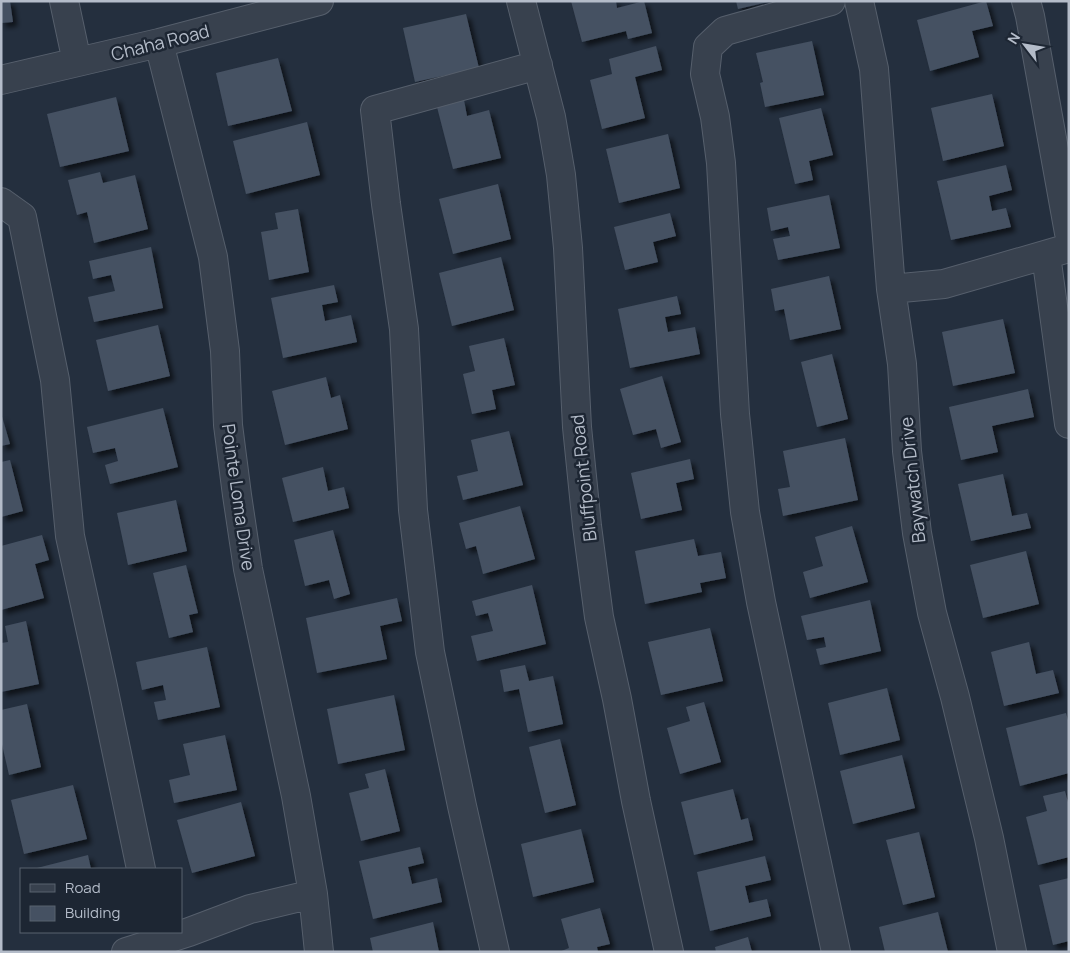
<svg xmlns="http://www.w3.org/2000/svg" width="1070" height="953" viewBox="0 0 1070 953" font-family="Manrope,sans-serif">
  <style>
    .building { fill: #455162; filter: url(#shadow) }
    .lines { fill: none; stroke-linecap: round; stroke-linejoin: round }
    .minor-casing { stroke: #565f6c; stroke-width: 30 }
    .minor { stroke: #38414e; stroke-width: 28 }
    .labels { text-anchor: middle; dominant-baseline: central; stroke-width: 5; stroke-linejoin: round; paint-order: stroke }
    .street-label { font-size: 18px; fill: #b4bcc9; stroke: #1d2633 }
  </style>
  <defs>
    <filter id="shadow"><feDropShadow dx="4.5" dy="4.5" stdDeviation="2.5" flood-color="#0009"/></filter>
  </defs>
  <rect width="100%" height="100%" fill="#242f3e"/>
  <path class="building" d="M1,1H10L13,22L1,23Z
    M571,1H616L617,8L644,1L652,33L628,39L626,31L582,42Z
    M736,1H767L768,2L738,9Z
    M986,1L993,26L972,31L979,57L930,71L917,20Z
    M466,14L479,68L415,82L403,28Z
    M812,41L824,95L765,107L760,83L763,82L756,53Z
    M656,46L662,70L635,77L645,118L602,129L590,80L612,74L609,59Z
    M278,58L292,111L228,126L216,73Z
    M992,94L1004,146L943,161L931,108Z
    M116,97L129,151L60,167L47,114Z
    M464,100L467,116L489,110L501,158L453,169L437,107Z
    M821,108L833,155L809,161L813,180L795,184L779,118Z
    M307,122L320,175L246,194L233,141Z
    M668,134L680,188L619,203L606,149Z
    M1006,165L1012,190L989,196L992,211L1006,208L1011,227L951,240L937,181Z
    M100,172L103,183L135,175L148,229L94,243L87,212L77,215L68,180Z
    M498,184L511,239L453,254L439,199Z
    M829,195L840,248L778,260L773,239L790,236L788,227L771,231L767,208Z
    M298,209L309,272L269,280L261,232L278,229L275,213Z
    M670,213L676,236L653,242L658,262L625,270L614,227Z
    M151,247L163,308L94,322L88,297L115,291L111,275L93,279L89,261Z
    M501,257L514,310L452,326L439,273Z
    M829,276L841,329L790,340L784,309L775,311L771,289Z
    M334,285L338,302L322,305L325,321L351,315L357,342L283,358L271,298Z
    M677,296L681,314L665,317L668,332L695,327L700,354L630,368L618,309Z
    M1003,319L1015,373L953,386L942,332Z
    M158,325L170,376L108,391L96,340Z
    M504,338L515,385L492,390L496,409L472,414L463,374L475,371L469,346Z
    M832,354L848,419L817,427L801,362Z
    M662,376L681,442L661,448L656,429L633,435L620,389Z
    M326,377L331,398L340,395L348,429L285,445L272,391Z
    M1028,389L1034,417L992,426L998,452L961,460L949,407Z
    M163,408L178,467L110,484L105,465L118,461L115,448L93,453L87,427Z
    M1,413L10,444L1,446Z
    M509,431L523,485L463,500L457,476L478,471L471,440Z
    M845,438L858,500L783,516L778,489L790,487L783,451Z
    M690,459L694,479L676,483L682,510L641,519L631,473Z
    M10,460L23,511L1,517V462Z
    M323,467L328,491L344,487L349,508L293,522L282,478Z
    M1003,474L1012,516L1027,513L1031,528L971,541L958,484Z
    M176,500L187,551L128,565L117,513Z
    M520,506L535,559L483,574L476,546L466,549L459,523Z
    M852,526L868,582L810,598L803,572L823,566L815,537Z
    M333,530L350,594L334,599L329,580L305,586L294,540Z
    M42,535L49,560L35,564L44,598L1,610V546Z
    M694,539L698,556L721,552L726,578L700,583L702,592L645,604L635,551Z
    M1026,551L1039,604L983,618L970,565Z
    M186,565L198,613L189,615L193,632L169,638L153,573Z
    M532,585L546,644L477,661L471,636L493,631L488,613L476,616L472,601Z
    M397,598L402,621L380,626L387,659L317,673L306,618Z
    M870,600L881,651L820,665L816,649L826,647L824,637L807,640L801,616Z
    M26,621L39,684L1,692V643L8,642L5,626Z
    M710,628L723,681L661,695L648,642Z
    M1029,642L1036,674L1053,670L1059,693L1004,706L991,652Z
    M207,647L220,707L158,720L154,702L166,700L163,685L142,690L136,662Z
    M525,665L529,681L553,676L563,724L528,732L519,689L504,692L500,670Z
    M887,688L900,740L840,755L828,703Z
    M394,695L405,750L338,764L327,709Z
    M704,702L721,762L680,774L667,728L690,721L686,707Z
    M27,704L41,767L9,775L1,740V710Z
    M1066,713L1069,724V773L1020,786L1006,728Z
    M225,735L237,790L174,803L169,780L190,775L183,744Z
    M560,739L576,805L545,813L529,747Z
    M902,755L915,808L853,824L840,771Z
    M385,769L400,831L361,841L349,793L369,788L365,774Z
    M73,785L87,839L24,854L11,800Z
    M733,789L741,820L748,818L753,840L694,855L681,802Z
    M1065,791L1069,806V857L1038,865L1026,817L1047,811L1043,796Z
    M241,802L255,856L192,873L177,820Z
    M581,829L594,882L533,897L521,844Z
    M919,832L935,897L903,905L886,840Z
    M420,847L424,863L408,867L412,884L437,878L442,902L373,919L359,861Z
    M88,855L91,869H33Z
    M765,856L771,880L745,886L749,903L767,899L771,916L710,931L697,872Z
    M1069,878V941L1053,945L1039,885Z
    M600,908L610,944L597,947L598,952H559L569,948L561,919Z
    M938,912L948,952H885L879,927Z
    M433,922L439,952H373L370,938Z
    M748,937L752,952H716L715,947Z"/>
  <g class="lines">
    <defs>
      <path id="minor" d="M64,1L77,62
        M521,1L551,117L561,175L568,248L577,427L587,526L599,617L617,699L636,801L669,952
        M831,1L725,31L708,47L705,74L715,117L721,163L735,414L745,512L761,602L836,952
        M859,1L874,69L891,289L902,364L907,451L917,533L932,613L955,697L989,838L1012,952
        M1026,1L1030,16L1069,233
        M159,43L213,257L225,351L228,425L237,495L248,569L296,796L313,894L319,952
        M1,80L159,43L319,1
        M1,202L22,217L55,380L70,536L102,682L141,869
        M1046,255L1069,424
        M891,289L944,284L1069,248
        M126,952L189,932L250,909L313,894
        M495,952L462,806L430,652L413,510L404,329L386,204L375,110L538,65"/>
    </defs>
    <use href="#minor" class="minor-casing"/>
    <use href="#minor" class="minor"/>
  </g>
  <g class="labels">
    <g class="street-label">
      <text transform="translate(160 42) rotate(-14)">Chaha Road</text>
      <text transform="translate(583 478) rotate(-96)">Bluffpoint Road</text>
      <text transform="translate(912 480) rotate(-96)">Baywatch Drive</text>
      <text transform="translate(239 497) rotate(82)">Pointe Loma Drive</text>
    </g>
  </g>
  <rect width="1070" height="953" fill="none" stroke="#b4bcc9" stroke-width="5"/>
  <rect x="20" y="868" width="162" height="65" fill="#1d2633" stroke="#59626f"/>
  <rect x="30" y="884" width="25" height="8" fill="#38414e" stroke="#59626f"/>
  <text x="65" y="893" font-size="15" fill="#b4bcc9">Road</text>
  <rect x="30" y="906" width="25" height="15" fill="#455162" stroke="#59626f"/>
  <text x="65" y="918" font-size="15" fill="#b4bcc9">Building</text>
  <g transform="translate(1025 45) rotate(301)" stroke="#1d2633" stroke-width="4" paint-order="stroke">
  <path d="M0-4L9 19L0 12L-9 19Z" fill="#b4bcc9"/>
  <text y="-8" font-size="14" font-weight="bold" text-anchor="middle" fill="#b4bcc9">N</text>
  </g>
</svg>
